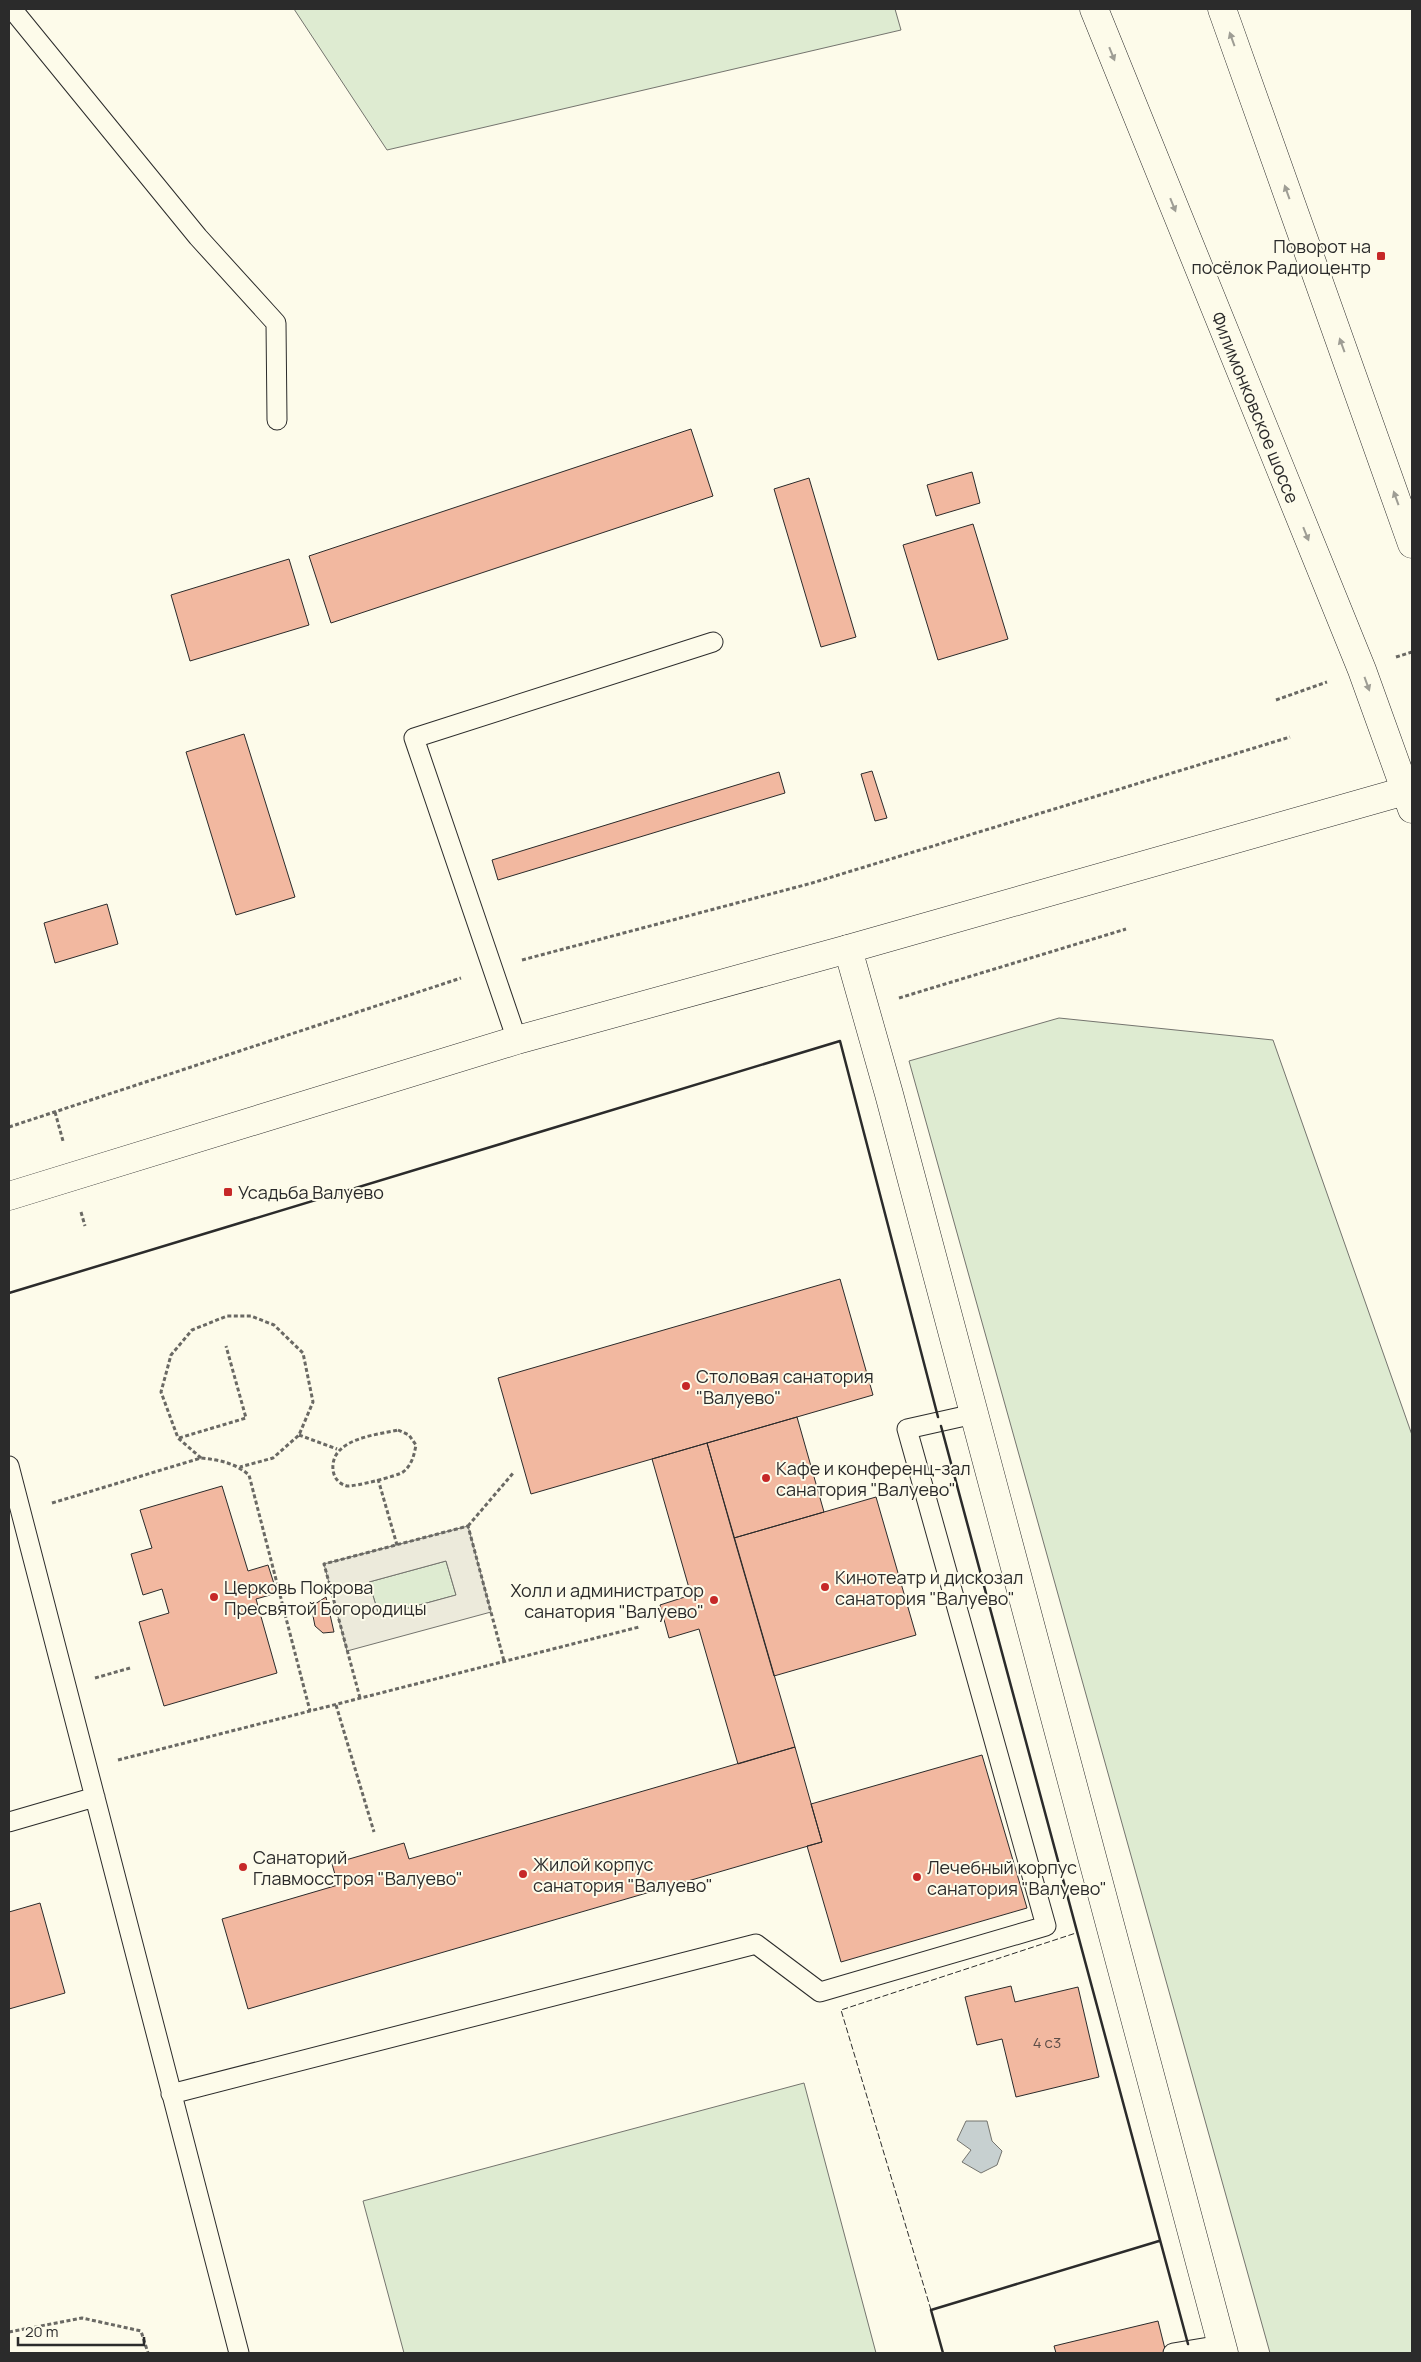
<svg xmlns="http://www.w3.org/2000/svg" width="1421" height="2362" viewBox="0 0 1421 2362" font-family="Manrope,sans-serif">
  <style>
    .green { fill: #deebd1; stroke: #74746e }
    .parking { fill: #eceadb; stroke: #74746e; fill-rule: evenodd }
    .water { fill: #c7d0d0; stroke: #74746e }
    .building { fill: #f2b8a0; stroke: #2b2b2b }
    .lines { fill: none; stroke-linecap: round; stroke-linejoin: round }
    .lane-casing { stroke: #2b2b2b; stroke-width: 21 }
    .street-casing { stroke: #2b2b2b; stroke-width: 29 }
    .secondary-casing { stroke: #2b2b2b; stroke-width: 29 }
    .path { stroke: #6a6964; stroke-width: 3; stroke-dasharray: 4 2.5; stroke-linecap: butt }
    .lane { stroke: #fdfbea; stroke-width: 19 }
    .street { stroke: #fdfbea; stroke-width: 28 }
    .secondary { stroke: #fdfbea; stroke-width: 28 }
    .fence { stroke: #2b2b2b; stroke-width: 1; stroke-dasharray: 6 2.5; stroke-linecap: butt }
    .wall { stroke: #2b2b2b; stroke-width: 2.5 }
    .oneway { fill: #9e9d94 }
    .poi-dot { fill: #c62828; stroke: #fdfbea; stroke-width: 2 }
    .labels { text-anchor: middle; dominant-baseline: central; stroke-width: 4; stroke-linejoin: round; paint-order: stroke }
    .number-label { font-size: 15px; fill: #5d4e48 }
    .poi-label { font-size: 18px; fill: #2b2b2b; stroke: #fdfbea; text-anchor: start }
    .street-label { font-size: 18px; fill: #2b2b2b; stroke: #fdfbea }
  </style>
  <rect width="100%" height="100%" fill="#fdfbea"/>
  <path class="green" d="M294,9H895L901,30L387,150Z
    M1059,1018L1273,1040L1412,1435V2353H1270L909,1061Z
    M446,1561L456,1595L379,1616L369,1582Z
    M804,2083L876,2353H404L363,2201Z"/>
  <path class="parking" d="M468,1526L491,1612L347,1651L324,1564ZM446,1561L456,1595L379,1616L369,1582Z"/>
  <path class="water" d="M966,2121H987L992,2141L1002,2151L997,2165L981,2173L962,2162L971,2150L957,2140Z"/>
  <path class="building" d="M691,429L713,496L331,623L309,556Z
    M972,472L980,503L936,516L927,485Z
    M809,478L856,637L821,647L774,489Z
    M973,524L1008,639L938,660L903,545Z
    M289,559L309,625L190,661L171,595Z
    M244,734L295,897L236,915L186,752Z
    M872,771L887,818L875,821L861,774Z
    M779,772L785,793L498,880L492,860Z
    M107,904L118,944L55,963L44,923Z
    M840,1279L873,1395L531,1494L498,1378Z
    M797,1417L824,1512L734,1538L707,1443Z
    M707,1443L795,1747L738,1764L699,1629L669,1638L660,1605L691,1595L652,1459Z
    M222,1486L248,1571L268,1565L277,1593L256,1599L277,1673L164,1706L139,1622L169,1613L162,1589L143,1595L131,1554L152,1548L140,1510Z
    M876,1497L916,1635L774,1676L734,1538Z
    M326,1597L334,1632L323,1633L315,1626L313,1616L315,1604Z
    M795,1747L822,1842L248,2009L222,1919L338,1885L332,1864L404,1843L409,1859Z
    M982,1755L1027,1908L841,1962L807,1846L822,1842L811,1804Z
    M40,1903L65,1993L9,2009V1912Z
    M1011,1986L1015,2002L1078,1987L1099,2077L1016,2097L1002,2039L977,2045L965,1997Z
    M1158,2321L1166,2353H1056L1054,2346Z"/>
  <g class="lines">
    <defs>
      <path id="lane" d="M12,9L198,237L276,323L277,420
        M517,1040L414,738L713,642
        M9,1466L239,2353
        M9,1822L95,1797
        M171,2094L756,1944L820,1992L1046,1926L907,1429L974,1414
        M1173,2353L1221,2345"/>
      <path id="street" d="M848,949L1412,789"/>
      <g id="secondary">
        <path id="s1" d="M1094,9L1362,670L1412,809"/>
        <path d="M1222,9L1412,544"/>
        <path d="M9,1196L517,1040L848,949L889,1094L1224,2353"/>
      </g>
    </defs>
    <use href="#lane" class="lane-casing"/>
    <use href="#street" class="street-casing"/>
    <use href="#secondary" class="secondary-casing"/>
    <path class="path" d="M1396,657L1412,652
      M1276,700L1327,682
      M522,960L812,883L1290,737
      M899,998L1126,929
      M55,1112L63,1141
      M9,1127L461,978
      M81,1212L85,1226
      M398,1430L409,1435L416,1445C414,1455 412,1465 403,1472C398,1476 353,1487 347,1486C339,1484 334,1478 333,1470C330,1439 375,1435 398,1430Z
      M299,1435L337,1449
      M179,1438L246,1418L226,1346
      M201,1458L178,1438L161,1392L171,1355L192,1330L227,1316H251L274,1325L303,1353L313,1402L299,1435L273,1458L240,1467
      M378,1479L397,1545
      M52,1503L201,1458C220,1460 235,1463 249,1475L310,1711
      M468,1526L514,1472
      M95,1678L130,1668
      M360,1698L324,1564L468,1526L504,1661
      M336,1705L374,1832
      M118,1760L639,1627
      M9,2332L82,2318L141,2331L148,2353"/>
    <use href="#lane" class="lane"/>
    <use href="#street" class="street"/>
    <use href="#secondary" class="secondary"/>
    <path class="fence" d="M931,2310L841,2010L1076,1933"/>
    <path class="wall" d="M9,1293L840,1041L938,1417
      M941,1426L1188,2344
      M943,2353L931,2310L1159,2241"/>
  </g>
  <defs><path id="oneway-solid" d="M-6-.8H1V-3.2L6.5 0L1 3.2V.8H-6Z" transform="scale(1.25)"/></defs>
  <g class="oneway">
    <use href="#oneway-solid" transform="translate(1232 39) rotate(-110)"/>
    <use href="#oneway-solid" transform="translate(1112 54) rotate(68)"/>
    <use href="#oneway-solid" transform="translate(1287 192) rotate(-110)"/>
    <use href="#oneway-solid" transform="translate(1173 205) rotate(68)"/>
    <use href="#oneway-solid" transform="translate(1342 345) rotate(-110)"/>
    <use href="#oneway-solid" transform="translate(1396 498) rotate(-110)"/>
    <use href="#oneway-solid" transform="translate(1306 534) rotate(68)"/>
    <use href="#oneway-solid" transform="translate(1367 684) rotate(70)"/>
  </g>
  <g class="poi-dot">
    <rect x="1376" y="251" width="10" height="10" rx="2.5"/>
    <rect x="223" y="1187" width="10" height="10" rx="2.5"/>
    <circle cx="686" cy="1386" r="5"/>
    <circle cx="766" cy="1478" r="5"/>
    <circle cx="825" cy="1587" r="5"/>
    <circle cx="214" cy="1597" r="5"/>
    <circle cx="714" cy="1600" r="5"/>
    <circle cx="243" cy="1867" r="5"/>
    <circle cx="523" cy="1874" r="5"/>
    <circle cx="917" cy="1877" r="5"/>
  </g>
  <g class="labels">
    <g class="number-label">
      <text x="1047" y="2042">4 с3</text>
    </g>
    <g class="poi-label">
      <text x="1371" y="246" text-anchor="end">Поворот на<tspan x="1371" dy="21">посёлок Радиоцентр</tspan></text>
      <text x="238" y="1192">Усадьба Валуево</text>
      <text x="696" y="1376">Столовая санатория<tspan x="696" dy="21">"Валуево"</tspan></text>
      <text x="776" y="1468">Кафе и конференц-зал<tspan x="776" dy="21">санатория "Валуево"</tspan></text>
      <text x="835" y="1577">Кинотеатр и дискозал<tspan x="835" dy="21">санатория "Валуево"</tspan></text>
      <text x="224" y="1587">Церковь Покрова<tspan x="224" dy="21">Пресвятой Богородицы</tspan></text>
      <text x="704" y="1590" text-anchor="end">Холл и администратор<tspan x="704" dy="21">санатория "Валуево"</tspan></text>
      <text x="253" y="1857">Санаторий<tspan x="253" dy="21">Главмосстроя "Валуево"</tspan></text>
      <text x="533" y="1864">Жилой корпус<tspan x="533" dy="21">санатория "Валуево"</tspan></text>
      <text x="927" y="1867">Лечебный корпус<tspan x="927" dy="21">санатория "Валуево"</tspan></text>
    </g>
    <g class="street-label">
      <text stroke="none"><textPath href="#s1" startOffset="430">Филимонковское шоссе</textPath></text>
    </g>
  </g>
  <rect width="1421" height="2362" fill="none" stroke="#2b2b2b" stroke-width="20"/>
  <path d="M18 2337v8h126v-8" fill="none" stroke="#2b2b2b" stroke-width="2.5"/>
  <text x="25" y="2337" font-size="15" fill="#2b2b2b" stroke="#fdfbea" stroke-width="4" paint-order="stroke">20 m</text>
</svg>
